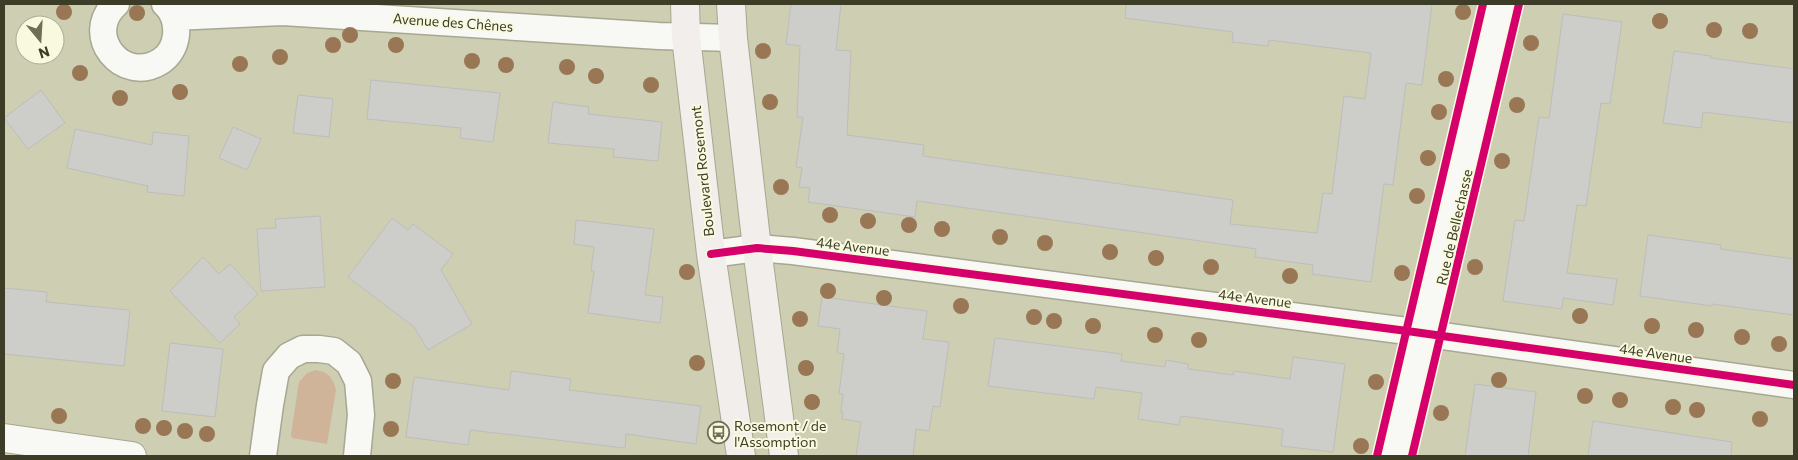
<svg xmlns="http://www.w3.org/2000/svg" width="1798" height="460" viewBox="0 0 1798 460" font-family="Commissioner,sans-serif">
  <style>
    .green { fill: #cfb49a }
    .building { fill: #cdcdca; stroke: #bebdba }
    .lines { fill: none; stroke-linecap: round; stroke-linejoin: round }
    .minor-casing { stroke: #a7a792; stroke-width: 29 }
    .tertiary-casing { stroke: #a7a792; stroke-width: 30 }
    .secondary-casing { stroke: #a7a792; stroke-width: 30 }
    .path { stroke: #cbcbc4; stroke-width: 3; stroke-dasharray: 1 4; stroke-linecap: butt }
    .minor { stroke: #f8f8f4; stroke-width: 26 }
    .tertiary { stroke: #f8f8f4; stroke-width: 28 }
    .secondary { stroke: #f2eeec; stroke-width: 28 }
    .cycleway-casing { stroke: #f8f9df; stroke-width: 11 }
    .cycleway { stroke: #d6006c; stroke-width: 8 }
    .tree { fill: #997754 }
    .labels { text-anchor: middle; dominant-baseline: central; stroke-width: 4; stroke-linejoin: round; paint-order: stroke }
    .street-label { font-size: 14px; fill: #3c3c27; stroke: #f8f9df }
    .poi-label { font-size: 14px; fill: #3c3c27; stroke: #f8f9df; text-anchor: start }
  </style>
  <rect width="100%" height="100%" fill="#ceceb3"/>
  <path class="green" d="M316,370C328,372 333,378 336,390L327,444L292,438L291,434L299,382L307,373Z"/>
  <path class="building" d="M791,4H841L836,50L851,51L847,135L924,145L923,156L1233,200L1230,224L1317,233L1323,193L1332,194L1344,96L1365,99L1371,53L1269,40L1268,46L1232,42L1233,32L1125,18L1126,4H1432L1422,85L1406,83L1393,185L1384,184L1371,282L1312,274L1313,265L1255,257L1256,249L1046,219L917,201L915,217L808,202L810,188L799,187L802,168L796,167L803,117H797L800,46L786,44Z
    M1563,14L1622,22L1610,104L1601,103L1586,206L1577,205L1567,273L1617,279L1613,305L1563,298L1562,309L1503,301L1515,220L1524,221L1539,117L1549,118Z
    M1674,51L1711,56V58L1794,69V123L1703,112L1701,128L1663,123Z
    M371,80L500,93L493,142L460,138L461,128L367,119Z
    M41,90L65,123L28,149L4,118Z
    M298,95L333,99L329,137L293,133Z
    M553,102L589,107L588,114L662,122L658,161L613,157L614,149L548,143Z
    M233,127L261,139L247,170L219,158Z
    M75,129L152,145L153,132L189,136L184,196L147,192L148,186L67,168Z
    M320,216L325,287L261,291L257,229L276,228L275,219Z
    M392,218L408,230L413,224L453,254L441,270L472,324L428,350L414,327L348,277Z
    M576,220L654,229L645,295L663,297L660,323L588,313L594,271H591L594,247L574,244Z
    M1648,235L1721,245L1720,249L1794,259V315L1712,304V306L1640,296Z
    M203,257L219,274L230,264L258,294L234,317L240,324L220,343L170,291Z
    M4,288L47,292L46,302L130,310L124,366L4,354Z
    M822,297L927,311L923,339L949,342L940,407L933,406L929,431L916,429L913,456H856L861,422L842,419L843,412H841L843,394H839L844,354L837,353L840,329L818,326Z
    M995,338L1122,354L1121,361L1165,367L1166,360L1188,364V369L1233,375L1234,371L1290,379L1293,357L1345,364L1333,452L1281,446L1283,429L1181,416L1179,425L1138,419L1142,393L1096,387L1094,399L988,386Z
    M170,343L223,349L215,417L162,411Z
    M511,371L571,379L569,390L701,406L696,444L626,434L625,448L470,430L468,445L406,437L414,377L509,390Z
    M1475,384L1536,392L1528,456H1465Z
    M1593,421L1732,442L1731,456H1588Z"/>
  <g class="lines">
    <defs>
      <path id="minor" d="M116,4C82,34 122,86 161,61C170,55 175,45 176,35C177,24 174,11 165,4
        M174,17L283,12L659,36L733,38
        M711,254L757,248L793,251L1407,331L1794,385
        M263,456L270,405L276,371L289,356L303,349H319L334,351L349,363L358,381L361,415L357,456"/>
      <path id="tertiary" d="M4,438L132,456
        M1396,456L1501,4"/>
      <path id="secondary" d="M685,4L686,37L711,254L741,456
        M731,4L733,38L757,248L784,456"/>
    </defs>
    <use href="#minor" class="minor-casing"/>
    <use href="#tertiary" class="tertiary-casing"/>
    <use href="#secondary" class="secondary-casing"/>
    <path class="path" d="M796,283L797,286"/>
    <use href="#minor" class="minor"/>
    <use href="#tertiary" class="tertiary"/>
    <use href="#secondary" class="secondary"/>
    <defs>
      <path id="cycleway" d="M711,254L757,248L793,251L1407,331L1794,385
        M1377,456L1483,4
        M1412,456L1519,4"/>
    </defs>
    <use href="#cycleway" class="cycleway-casing"/>
    <use href="#cycleway" class="cycleway"/>
  </g>
  <g class="tree">
    <circle cx="64" cy="12" r="8"/>
    <circle cx="1463" cy="12" r="8"/>
    <circle cx="137" cy="13" r="8"/>
    <circle cx="1660" cy="21" r="8"/>
    <circle cx="1714" cy="30" r="8"/>
    <circle cx="1750" cy="31" r="8"/>
    <circle cx="350" cy="35" r="8"/>
    <circle cx="1531" cy="43" r="8"/>
    <circle cx="333" cy="45" r="8"/>
    <circle cx="396" cy="45" r="8"/>
    <circle cx="763" cy="51" r="8"/>
    <circle cx="280" cy="57" r="8"/>
    <circle cx="472" cy="61" r="8"/>
    <circle cx="240" cy="64" r="8"/>
    <circle cx="506" cy="65" r="8"/>
    <circle cx="567" cy="67" r="8"/>
    <circle cx="80" cy="73" r="8"/>
    <circle cx="596" cy="76" r="8"/>
    <circle cx="1446" cy="79" r="8"/>
    <circle cx="651" cy="85" r="8"/>
    <circle cx="180" cy="92" r="8"/>
    <circle cx="120" cy="98" r="8"/>
    <circle cx="770" cy="102" r="8"/>
    <circle cx="1517" cy="105" r="8"/>
    <circle cx="1439" cy="112" r="8"/>
    <circle cx="1428" cy="158" r="8"/>
    <circle cx="1502" cy="161" r="8"/>
    <circle cx="781" cy="187" r="8"/>
    <circle cx="1417" cy="196" r="8"/>
    <circle cx="830" cy="215" r="8"/>
    <circle cx="868" cy="221" r="8"/>
    <circle cx="909" cy="225" r="8"/>
    <circle cx="942" cy="229" r="8"/>
    <circle cx="1000" cy="237" r="8"/>
    <circle cx="1045" cy="243" r="8"/>
    <circle cx="1110" cy="252" r="8"/>
    <circle cx="1156" cy="258" r="8"/>
    <circle cx="1211" cy="267" r="8"/>
    <circle cx="1475" cy="267" r="8"/>
    <circle cx="687" cy="272" r="8"/>
    <circle cx="1402" cy="273" r="8"/>
    <circle cx="1290" cy="276" r="8"/>
    <circle cx="828" cy="291" r="8"/>
    <circle cx="884" cy="298" r="8"/>
    <circle cx="961" cy="306" r="8"/>
    <circle cx="1580" cy="316" r="8"/>
    <circle cx="1034" cy="317" r="8"/>
    <circle cx="800" cy="319" r="8"/>
    <circle cx="1054" cy="321" r="8"/>
    <circle cx="1093" cy="326" r="8"/>
    <circle cx="1652" cy="326" r="8"/>
    <circle cx="1696" cy="330" r="8"/>
    <circle cx="1155" cy="335" r="8"/>
    <circle cx="1742" cy="337" r="8"/>
    <circle cx="1199" cy="340" r="8"/>
    <circle cx="1779" cy="344" r="8"/>
    <circle cx="697" cy="363" r="8"/>
    <circle cx="806" cy="368" r="8"/>
    <circle cx="1499" cy="380" r="8"/>
    <circle cx="393" cy="381" r="8"/>
    <circle cx="1376" cy="382" r="8"/>
    <circle cx="1585" cy="396" r="8"/>
    <circle cx="1620" cy="400" r="8"/>
    <circle cx="812" cy="402" r="8"/>
    <circle cx="1673" cy="407" r="8"/>
    <circle cx="1697" cy="410" r="8"/>
    <circle cx="1441" cy="413" r="8"/>
    <circle cx="59" cy="416" r="8"/>
    <circle cx="1760" cy="419" r="8"/>
    <circle cx="143" cy="426" r="8"/>
    <circle cx="164" cy="428" r="8"/>
    <circle cx="391" cy="429" r="8"/>
    <circle cx="185" cy="431" r="8"/>
    <circle cx="207" cy="434" r="8"/>
    <circle cx="1361" cy="446" r="8"/>
  </g>
  <defs>
    <symbol id="bus-ring" viewBox="-11 -11 22 22"><circle r="9.5" fill="#f8f9df" stroke="#6f6f58" stroke-width="1.5"/><path d="M-5-6H5V4H4V6H2V4H-2V6H-4V4H-5ZM-3.5-4V0h7V-4ZM-3.5 1.2v1.5H-2V1.2ZM2 1.2v1.5H3.5V1.2Z" fill="#6f6f58"/></symbol>
  </defs>
  <g fill-rule="evenodd">
    <use href="#bus-ring" x="706" y="420" width="25" height="25"/>
  </g>
  <g class="labels">
    <g class="street-label">
      <text transform="translate(453 22) rotate(4)">Avenue des Chênes</text>
      <text transform="translate(702 171) rotate(-96)">Boulevard Rosemont</text>
      <text transform="translate(1454 227) rotate(-77)">Rue de Bellechasse</text>
      <text transform="translate(853 246) rotate(7)">44e Avenue</text>
      <text transform="translate(1255 298) rotate(7)">44e Avenue</text>
      <text transform="translate(1656 353) rotate(8)">44e Avenue</text>
    </g>
    <g class="poi-label">
      <text x="734" y="425">Rosemont / de<tspan x="734" dy="16">l'Assomption</tspan></text>
    </g>
  </g>
  <rect width="1798" height="460" fill="none" stroke="#3c3c27" stroke-width="10"/>
  <g transform="translate(40 40) rotate(162)"><circle r="24" fill="#f8f9df" stroke="#adad95"/>
  <path d="M0-4L9 19L0 12L-9 19Z" fill="#6f6f58"/>
  <text y="-8" font-size="14" font-weight="bold" text-anchor="middle" fill="#3c3c27">N</text>
  </g>
</svg>
